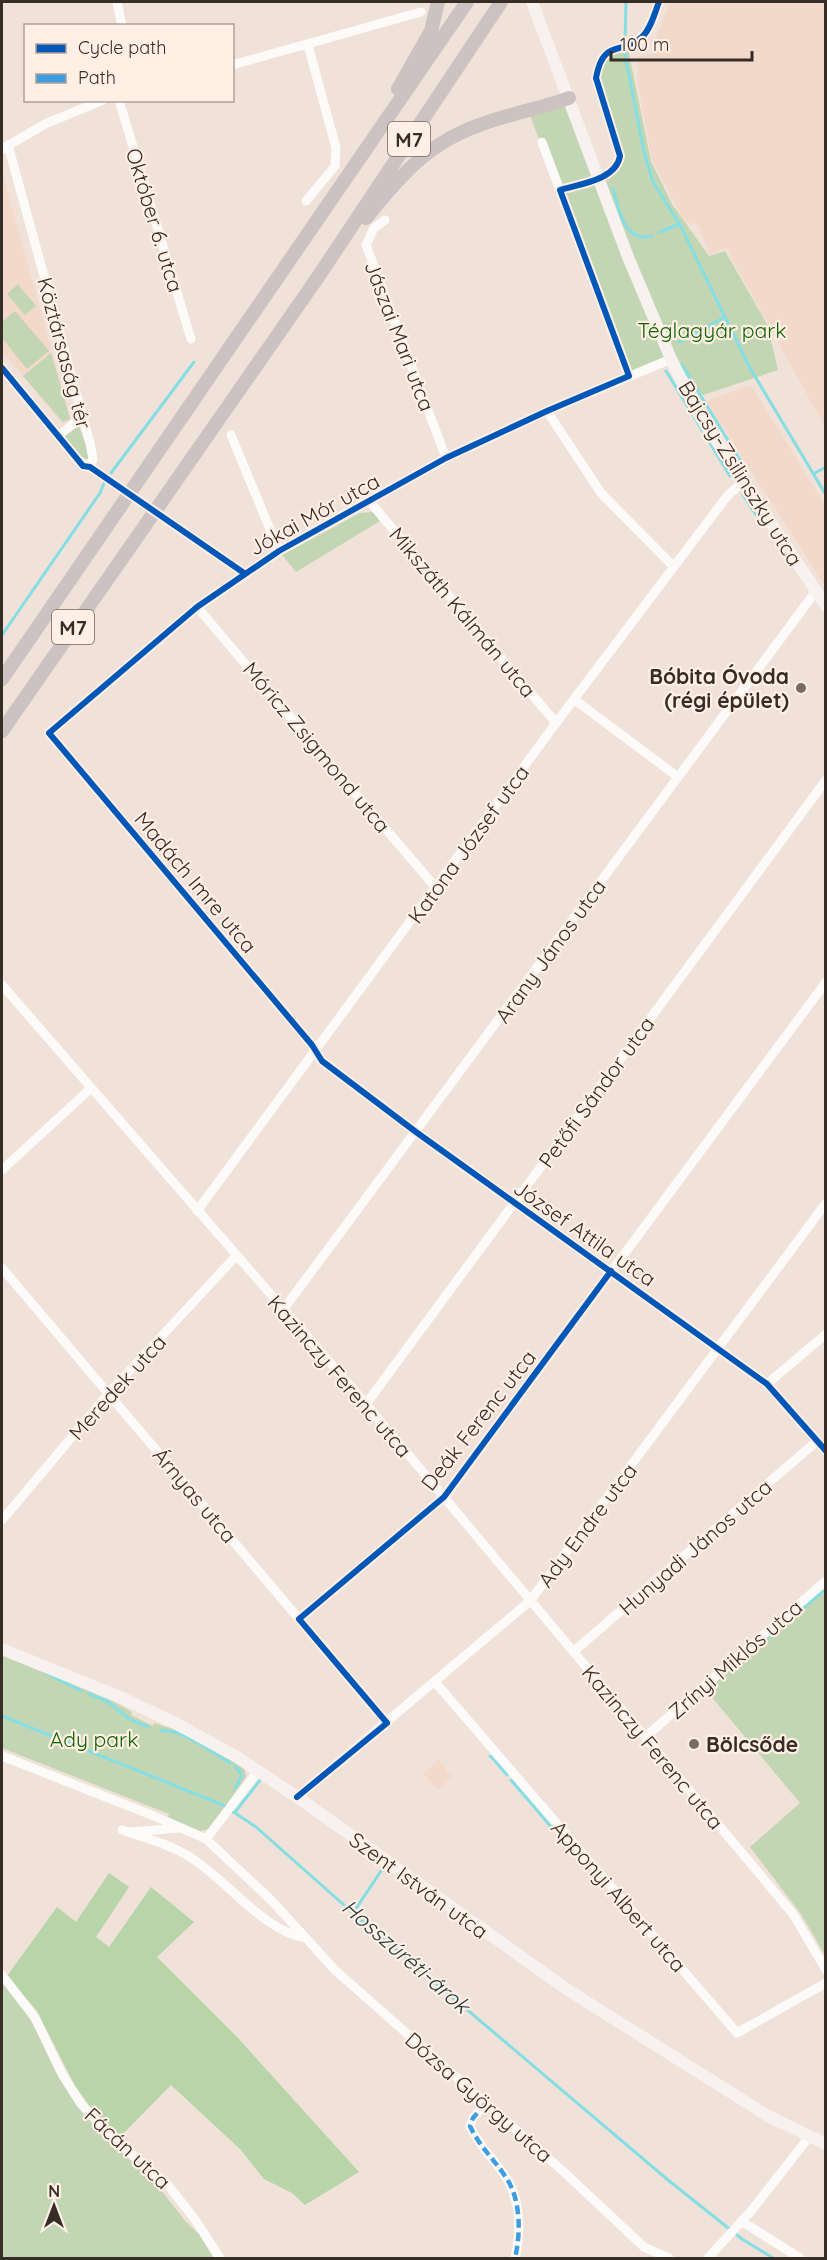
<svg xmlns="http://www.w3.org/2000/svg" width="827" height="2260" viewBox="0 0 827 2260" font-family="Quicksand,sans-serif">
  <style>
    .built { fill: #f2d9ca }
    .green { fill: #c2d6b3 }
    .forest { fill: #b8d4a9 }
    .lines { fill: none; stroke-linecap: round; stroke-linejoin: round }
    .stream { stroke: #84dee3; stroke-width: 3 }
    .minor { stroke: #fdfbf9; stroke-width: 9 }
    .major { stroke: #f7f1f0; stroke-width: 12 }
    .highway { stroke: #ccc2c1; stroke-width: 14 }
    .quiet { stroke: #3e9de0; stroke-width: 4.5; stroke-dasharray: 9 4.5; stroke-linecap: butt }
    .cycleway-casing { stroke: #ffefe5; stroke-width: 10 }
    .cycleway { stroke: #0057b8; stroke-width: 6 }
    .poi-dot { fill: #786c65; stroke: #ffefe5; stroke-width: 2 }
    .labels { text-anchor: middle; dominant-baseline: central; stroke-width: 4.5; stroke-linejoin: round; paint-order: stroke }
    .shield { fill: #ffefe5; stroke: #736760; stroke-width: 1.5 }
    .shield-label { font-size: 20px; font-weight: bold; fill: #372d27 }
    .street-label { font-size: 21px; fill: #372d27; stroke: #ffefe5 }
    .park-label { font-size: 21px; fill: #106500; stroke: #ffefe5 }
    .poi-label { font-size: 21px; font-weight: bold; fill: #372d27; stroke: #ffefe5; text-anchor: end }
    .water-label { font-size: 22px; font-style: italic; fill: #233a3c; stroke: #ffefe5 }
  </style>
  <rect width="100%" height="100%" fill="#f0e2d9"/>
  <path class="built" d="M670,2H825V427L726,248L710,254L698,225L684,221L652,160L638,84L637,57L657,52L655,40Z
    M2,172L71,419L63,424L2,351Z
    M751,385L825,505V586L706,401Z
    M438,1760L452,1777L438,1790L424,1774Z"/>
  <path class="green" d="M627,44L651,161L672,204L709,256L725,251L767,324L778,370L703,395L671,359L629,376L529,113L569,98L599,178L619,162L596,78L598,65Z
    M18,284L36,306L25,315L7,294Z
    M15,311L49,351L27,369L2,338V322Z
    M51,353L70,419L63,422L23,376Z
    M79,426L89,454L88,459H83L65,438V435Z
    M373,512L380,521L296,572L282,555L360,513Z
    M825,1586V1955L801,1914L750,1847L800,1803L705,1689Z
    M2,1653L114,1702L132,1712L131,1715L153,1726L154,1723L173,1729L244,1767L246,1777L209,1829L200,1831L168,1817L169,1814L2,1748Z
    M2,1970L32,2019L82,2112L130,2160L146,2171L186,2222L200,2235L213,2258H2Z"/>
  <path class="forest" d="M109,1873L129,1887L96,1937L109,1947L151,1887L194,1922L157,1957L238,2038L359,2172L305,2205L292,2193L264,2179L241,2150L171,2085L121,2136L96,2115L74,2084L37,2011L7,1976L57,1907L76,1922Z"/>
  <g class="lines">
    <path class="stream" d="M625,43L626,2
      M624,50L644,152L653,182L680,225L750,368L826,495
      M613,189C619,210 624,243 652,236
      M660,232L679,224
      M679,342L725,317
      M682,365L746,470
      M666,371L730,476
      M111,473L194,362
      M813,474L826,467
      M743,495L757,516
      M2,635L100,493L105,481
      M744,1657L826,1589
      M46,1673L81,1691
      M89,1694L107,1701L128,1718
      M2,1716L223,1805L256,1827L353,1913L668,2180L742,2239L773,2258
      M131,1720L148,1727
      M161,1731C178,1727 214,1753 230,1763
      M490,1756L493,1759
      M495,1761L507,1775
      M235,1766L241,1774
      M511,1780L553,1829
      M235,1788L241,1777
      M235,1812L261,1779
      M353,1913L381,1871"/>
    <path class="minor" d="M117,2L122,26
      M232,65L421,12
      M119,100L191,339
      M542,142L629,376
      M8,145L90,443L93,459L90,467
      M2,149L45,124L103,100
      M599,178L615,168L620,156L596,78C603,38 621,56 642,37C651,29 655,12 659,2
      M306,201L335,166L336,148L308,45
      M385,220L374,228L366,245L446,458
      M671,359L547,411L446,458L279,551L197,607L49,733L312,1045L322,1061L416,1132L767,1384L826,1451
      M2,368L78,460L105,477
      M547,411L601,493L674,567
      M59,435L81,418
      M231,435L279,551
      M370,502L556,723
      M197,607L436,888
      M575,700L678,777
      M2,985L366,1404L793,1914L826,1970
      M2,1170L90,1089
      M197,1211L556,723L728,495L744,481
      M2,1268L387,1723
      M283,1310L816,591
      M767,1384L826,1334
      M366,1404L826,780
      M2,1520L109,1393L236,1256
      M299,1619L444,1497L826,982
      M573,1652L817,1441
      M435,1682L737,2033L826,1983
      M645,1737L826,1581
      M2,1756L154,1816L206,1839L271,1900L336,1971L565,2173L644,2247L669,2258
      M297,1797L530,1601L826,1203
      M122,1830C145,1838 169,1844 190,1857C227,1880 263,1931 306,1938
      M131,1832L179,1828
      M206,1839L258,1771
      M2,1975L35,2018L62,2074L81,2104L109,2135L168,2185L194,2218L220,2258
      M486,2103L473,2118L470,2126C479,2146 493,2158 505,2176C521,2198 521,2233 515,2258
      M741,2221L800,2258
      M708,2258L751,2211L809,2137"/>
    <path class="major" d="M532,2L628,257L671,359L698,413L826,606
      M2,1649L120,1697L177,1724L237,1757L297,1797L568,1990L768,2116L826,2144"/>
    <path class="highway" d="M398,89L431,31L438,2
      M366,218C388,191 412,161 442,143C479,119 527,113 569,98
      M2,679L467,2
      M2,731L318,277L501,2"/>
    <path class="quiet" d="M486,2103L473,2118L470,2126C479,2146 493,2158 505,2176C521,2198 521,2233 515,2258"/>
    <defs>
      <path id="cycleway" d="M659,2C655,12 651,29 642,37C621,56 603,38 596,78L620,156C616,180 580,184 560,190L629,376L547,411L446,458L279,551L197,607L49,733L312,1045L322,1061L416,1132L767,1384L826,1451
        M2,368L83,466L90,467L244,573
        M297,1797L387,1723L299,1619L444,1497L611,1271"/>
    </defs>
    <use href="#cycleway" class="cycleway-casing"/>
    <use href="#cycleway" class="cycleway"/>
  </g>
  <g class="poi-dot">
    <circle cx="801" cy="688" r="6"/>
    <circle cx="694" cy="1744" r="6"/>
  </g>
  <g class="labels">
    <g class="shield">
      <rect x="388" y="122" width="42" height="34" rx="4.5"/>
      <rect x="52" y="610" width="42" height="34" rx="4.5"/>
    </g>
    <g class="shield-label">
      <text x="409" y="139">M7</text>
      <text x="73" y="627">M7</text>
    </g>
    <g class="street-label">
      <text transform="translate(155 220) rotate(73)">Október 6. utca</text>
      <text transform="translate(400 336) rotate(69)">Jászai Mari utca</text>
      <text transform="translate(65 353) rotate(75)">Köztársaság tér</text>
      <text transform="translate(741 473) rotate(58)">Bajcsy-Zsilinszky utca</text>
      <text transform="translate(314 514) rotate(-29)">Jókai Mór utca</text>
      <text transform="translate(463 612) rotate(50)">Mikszáth Kálmán utca</text>
      <text transform="translate(317 747) rotate(50)">Móricz Zsigmond utca</text>
      <text transform="translate(468 844) rotate(-54)">Katona József utca</text>
      <text transform="translate(196 882) rotate(50)">Madách Imre utca</text>
      <text transform="translate(550 951) rotate(-54)">Arany János utca</text>
      <text transform="translate(596 1092) rotate(-54)">Petőfi Sándor utca</text>
      <text transform="translate(585 1233) rotate(35)">József Attila utca</text>
      <text transform="translate(340 1376) rotate(49)">Kazinczy Ferenc utca</text>
      <text transform="translate(117 1387) rotate(-48)">Meredek utca</text>
      <text transform="translate(478 1420) rotate(-52)">Deák Ferenc utca</text>
      <text transform="translate(195 1495) rotate(50)">Árnyas utca</text>
      <text transform="translate(587 1525) rotate(-53)">Ady Endre utca</text>
      <text transform="translate(695 1547) rotate(-41)">Hunyadi János utca</text>
      <text transform="translate(735 1659) rotate(-41)">Zrínyi Miklós utca</text>
      <text transform="translate(653 1747) rotate(50)">Kazinczy Ferenc utca</text>
      <text transform="translate(419 1885) rotate(36)">Szent István utca</text>
      <text transform="translate(619 1896) rotate(49)">Apponyi Albert utca</text>
      <text transform="translate(479 2097) rotate(41)">Dózsa György utca</text>
      <text transform="translate(128 2148) rotate(43)">Fácán utca</text>
    </g>
    <g class="park-label">
      <text x="712" y="330">Téglagyár park</text>
      <text x="94" y="1739">Ady park</text>
    </g>
    <g class="poi-label">
      <text x="789" y="676">Bóbita Óvoda<tspan x="789" dy="24">(régi épület)</tspan></text>
      <text x="706" y="1744" text-anchor="start">Bölcsőde</text>
    </g>
    <g class="water-label">
      <text transform="translate(406 1956) rotate(41)">Hosszúréti-árok</text>
    </g>
  </g>
  <rect width="827" height="2260" fill="none" stroke="#372d27" stroke-width="6"/>
  <rect x="24" y="24" width="210" height="78" fill="#ffefe5" stroke="#afa199" stroke-width="1.5"/>
  <rect x="36" y="44" width="30" height="9" fill="#0057b8" stroke="#afa199" stroke-width="1.5"/>
  <text x="78" y="54" font-size="18" fill="#372d27">Cycle path</text>
  <rect x="36" y="74" width="30" height="9" fill="#3e9de0" stroke="#afa199" stroke-width="1.5"/>
  <text x="78" y="84" font-size="18" fill="#372d27">Path</text>
  <g transform="translate(54 2206)" stroke="#ffefe5" stroke-width="4.5" paint-order="stroke">
  <path d="M0-4.5L10 22L0 15L-10 22Z" fill="#372d27"/>
  <text y="-9" font-size="16" font-weight="bold" text-anchor="middle" fill="#372d27">N</text>
  </g>
  <path d="M611 51v9h141v-9" fill="none" stroke="#372d27" stroke-width="3"/>
  <text x="620" y="51" font-size="18" fill="#372d27" stroke="#ffefe5" stroke-width="4.5" paint-order="stroke">100 m</text>
</svg>
